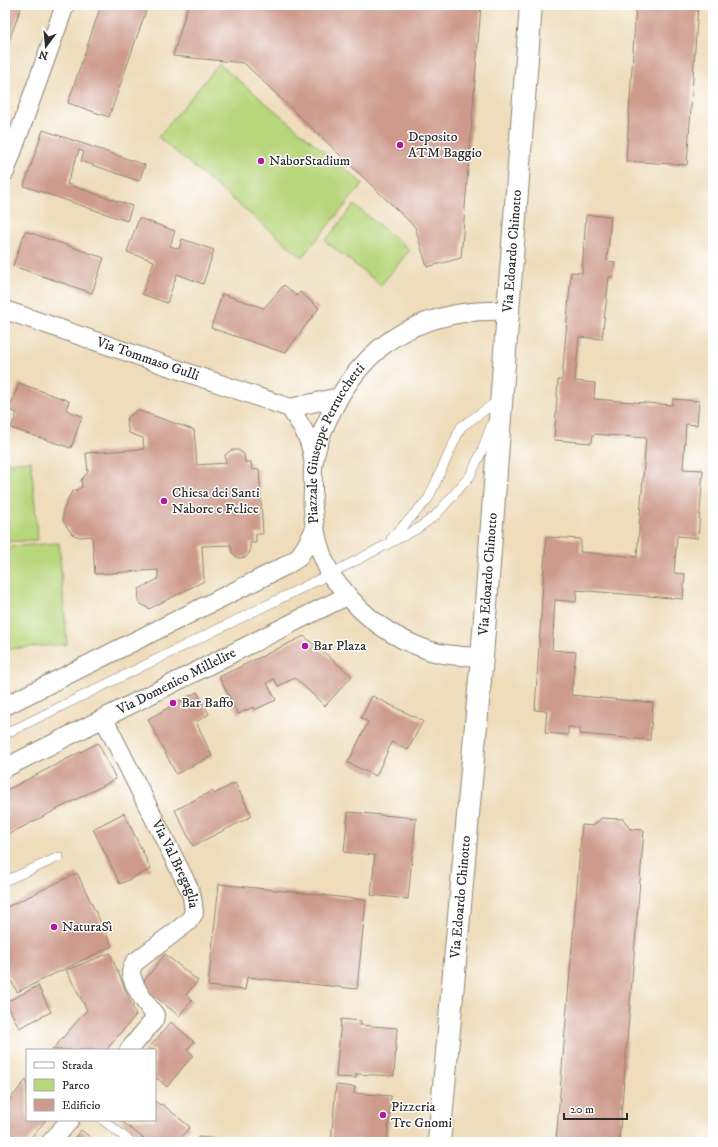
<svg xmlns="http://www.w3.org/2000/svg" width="718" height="1147" viewBox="0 0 718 1147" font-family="'IM FELL DW Pica',serif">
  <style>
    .green { fill: #b8d67c; stroke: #728054 }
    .building { fill: #cd9a8b }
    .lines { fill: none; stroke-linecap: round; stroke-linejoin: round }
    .service-casing { stroke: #8c8472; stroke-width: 10 }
    .minor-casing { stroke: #8c8472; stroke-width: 20 }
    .tertiary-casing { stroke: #8c8472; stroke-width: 24 }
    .service { stroke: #fff; stroke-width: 9 }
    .minor { stroke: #fff; stroke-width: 18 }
    .tertiary { stroke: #fff; stroke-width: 22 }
    .poi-dot { fill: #b5179e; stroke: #fff; stroke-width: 1.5 }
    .labels { text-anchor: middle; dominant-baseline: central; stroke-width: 3; stroke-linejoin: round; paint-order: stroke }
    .poi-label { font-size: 14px; fill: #2b2b2b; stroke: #fff; text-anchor: start }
    .street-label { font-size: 14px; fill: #2b2b2b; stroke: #fff }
  </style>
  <rect width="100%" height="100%" fill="#fff"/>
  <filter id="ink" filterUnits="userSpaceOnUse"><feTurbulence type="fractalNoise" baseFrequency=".025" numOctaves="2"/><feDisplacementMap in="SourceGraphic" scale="8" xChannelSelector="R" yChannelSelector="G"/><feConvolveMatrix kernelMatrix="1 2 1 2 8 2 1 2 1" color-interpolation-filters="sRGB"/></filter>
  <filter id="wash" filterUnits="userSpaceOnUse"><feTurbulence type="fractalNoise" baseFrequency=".012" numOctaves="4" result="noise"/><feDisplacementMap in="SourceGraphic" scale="16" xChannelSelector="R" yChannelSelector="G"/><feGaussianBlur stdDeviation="0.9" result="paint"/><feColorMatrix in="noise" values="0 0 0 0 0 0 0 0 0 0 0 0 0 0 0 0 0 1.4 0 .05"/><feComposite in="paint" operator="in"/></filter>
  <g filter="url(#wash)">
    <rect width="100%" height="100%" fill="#eedcba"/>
    <path class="green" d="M219,64L363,184L302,257L158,137Z
      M354,205L410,250L381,285L325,241Z
      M31,461L38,540L5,542V463Z
      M59,543L67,644L8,649L5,614V547Z"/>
    <g id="blocks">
      <path class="building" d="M5,5H22L5,52Z
        M101,5H148L109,117L68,103Z
        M188,5H481L461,258L427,267L415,227L244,63L173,56Z
        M636,5H698L687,165L626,161Z
        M43,130L145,165L139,181L81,161L84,152L79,150L67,184L132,206L127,221L24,186Z
        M586,215L611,216L607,261L615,262L613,277H609L602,339L579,337L575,381L595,383L594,399L672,405L673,399L699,401L697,425L686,424L683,469L703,470L698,538L677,536L674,573L685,574L683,599L577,590L576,602L555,600L552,650L576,652L571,695L653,703L650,740L580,734V728L568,727V735L545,733L547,711L535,710L546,537L581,539L580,552L637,557L646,438L593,434L592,443L554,440L558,380H562L571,272L582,273Z
        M139,218L175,231L170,246L179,249L182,239L214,250L203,284L177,274L167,303L142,294L154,261L127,252Z
        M25,231L104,258L92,293L13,266Z
        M284,285L297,296L300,292L319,308L285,353L211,328L222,294L264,308Z
        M19,383L69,401L66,410L82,416L71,448L11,428L17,413L9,410Z
        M137,410L194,430L197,465L226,463L225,455L231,450H238L244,454L245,462H251L252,470L259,469L263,534H256V543H250V552L246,557L238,558L232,553L231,545L202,546L204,581L149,609L138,602L139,589L158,579V570L95,574L92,536L79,537L72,534L63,521V512L69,497L72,492L82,487L81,480L88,472L86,453L144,449L143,438L129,433L126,419Z
        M304,636L352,676L325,706L295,678L278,686L274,679L267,683L276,700L254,710L253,707L238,714L219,677Z
        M197,692L209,714L196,722L212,756L176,774L148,719Z
        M372,696L423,721L408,750L392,742L376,776L348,763L368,722L361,718Z
        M98,743L116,779L5,836V791Z
        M235,783L252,816L193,846L175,810L212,791L214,794Z
        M348,812L416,818L408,899L371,895L375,855L344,852Z
        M124,813L151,869L120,884L93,829Z
        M601,818L623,819L630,829L644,830L619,1142H556L582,825L593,826Z
        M77,873L112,946L17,992L5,968V908Z
        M219,884L366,900L357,989L247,977L245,990L208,986Z
        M110,953L136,1015L106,1050H52L87,1010L66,970Z
        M165,954L198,981L186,995L192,1000L179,1016L141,985Z
        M38,986L51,1012L19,1028L6,1002Z
        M341,1019L361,1021L360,1025L397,1028L394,1076L356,1074V1078L336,1077Z
        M171,1022L194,1042L187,1050L193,1055L167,1087L157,1078L155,1081V1050H147Z
        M27,1079V1120H46L27,1142H5V1105Z
        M336,1085L355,1087L354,1093L391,1096L387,1142L350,1139V1142H331Z
        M155,1101L160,1105L162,1104L190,1127L180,1138L185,1142H148L120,1120H155Z
        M81,1130L96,1142H71Z
        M198,1137L242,1141V1142H198Z"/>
    </g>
  </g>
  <g filter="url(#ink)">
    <use href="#blocks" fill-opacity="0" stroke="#8c8472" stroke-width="1"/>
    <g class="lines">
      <defs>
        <path id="service" d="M391,539L428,499L461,427L499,400
          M5,734L330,574L417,529L436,515L470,476L481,453L492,423
          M5,881L59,857
          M103,1120L131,1142"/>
        <g id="minor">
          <path d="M5,172L65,5"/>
          <path id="s1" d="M5,310L290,408L339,397"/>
          <path d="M290,408C301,426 311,438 313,459"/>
          <path id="s2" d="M482,657C464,656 445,656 428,650C393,638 363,617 341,587C337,583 332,578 330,573C320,554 314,530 313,509C312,502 313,495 313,488C313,479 312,469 314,461C317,442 325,424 334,407C351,373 381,340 416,326C448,313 474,310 508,311"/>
          <path d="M5,706L285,566L298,558L306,546L315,529"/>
          <path id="s3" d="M104,719L189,888L192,897L194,913L188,922L134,963C133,966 131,970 131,972C132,985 147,1005 155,1015L154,1020L129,1050"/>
          <path id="s4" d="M5,768L310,614L347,596"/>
          <path d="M51,1142L70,1120"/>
        </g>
        <g id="tertiary">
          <path id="s5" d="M439,1142L482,657L531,5"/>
        </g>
      </defs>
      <use href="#service" class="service-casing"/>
      <use href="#minor" class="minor-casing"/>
      <use href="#tertiary" class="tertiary-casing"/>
      <use href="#service" class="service"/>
      <use href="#minor" class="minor"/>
      <use href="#tertiary" class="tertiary"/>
    </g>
  </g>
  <g class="poi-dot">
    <circle cx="400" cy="145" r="4"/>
    <circle cx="261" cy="161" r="4"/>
    <circle cx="164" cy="501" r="4"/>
    <circle cx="305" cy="646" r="4"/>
    <circle cx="173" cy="703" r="4"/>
    <circle cx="54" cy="927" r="4"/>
    <circle cx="383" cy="1115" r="4"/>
  </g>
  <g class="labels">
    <g class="poi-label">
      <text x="408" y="137">Deposito<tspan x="408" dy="16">ATM Baggio</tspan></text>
      <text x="269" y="161">NaborStadium</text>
      <text x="172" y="493">Chiesa dei Santi<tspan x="172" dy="16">Nabore e Felice</tspan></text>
      <text x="313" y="646">Bar Plaza</text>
      <text x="181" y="703">Bar Baffo</text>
      <text x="62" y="927">NaturaSì</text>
      <text x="391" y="1107">Pizzeria<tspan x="391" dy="16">Tre Gnomi</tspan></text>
    </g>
    <g class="street-label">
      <text stroke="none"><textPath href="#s5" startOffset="894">Via Edoardo Chinotto</textPath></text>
      <text stroke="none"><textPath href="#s1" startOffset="151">Via Tommaso Gulli</textPath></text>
      <text stroke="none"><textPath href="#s2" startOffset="319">Piazzale Giuseppe Perrucchetti</textPath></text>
      <text stroke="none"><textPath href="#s5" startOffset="570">Via Edoardo Chinotto</textPath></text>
      <text stroke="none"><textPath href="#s4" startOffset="192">Via Domenico Millelire</textPath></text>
      <text stroke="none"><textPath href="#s3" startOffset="162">Via Val Bregaglia</textPath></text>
      <text stroke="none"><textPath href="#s5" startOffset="246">Via Edoardo Chinotto</textPath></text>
    </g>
  </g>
  <rect width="718" height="1147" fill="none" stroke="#fff" stroke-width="20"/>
  <rect x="26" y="1049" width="130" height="72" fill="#ffffff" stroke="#aaaaaa"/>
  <rect x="34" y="1062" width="20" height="6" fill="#ffffff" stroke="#aaaaaa"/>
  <text x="62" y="1069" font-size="12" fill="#2b2b2b">Strada</text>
  <rect x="34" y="1079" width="20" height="12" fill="#b8d67c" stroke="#aaaaaa"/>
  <text x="62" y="1089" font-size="12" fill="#2b2b2b">Parco</text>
  <rect x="34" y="1099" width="20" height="12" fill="#cd9a8b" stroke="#aaaaaa"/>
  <text x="62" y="1109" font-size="12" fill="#2b2b2b">Edificio</text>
  <g transform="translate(46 46) rotate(196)" stroke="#ffffff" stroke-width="3" paint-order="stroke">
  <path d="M0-3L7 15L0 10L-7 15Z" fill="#2b2b2b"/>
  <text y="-6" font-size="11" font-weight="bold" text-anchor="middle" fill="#2b2b2b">N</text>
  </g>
  <path d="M564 1113v6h63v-6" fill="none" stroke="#2b2b2b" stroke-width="2"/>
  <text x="570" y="1113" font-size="12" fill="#2b2b2b" stroke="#ffffff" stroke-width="3" paint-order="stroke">20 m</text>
</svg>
